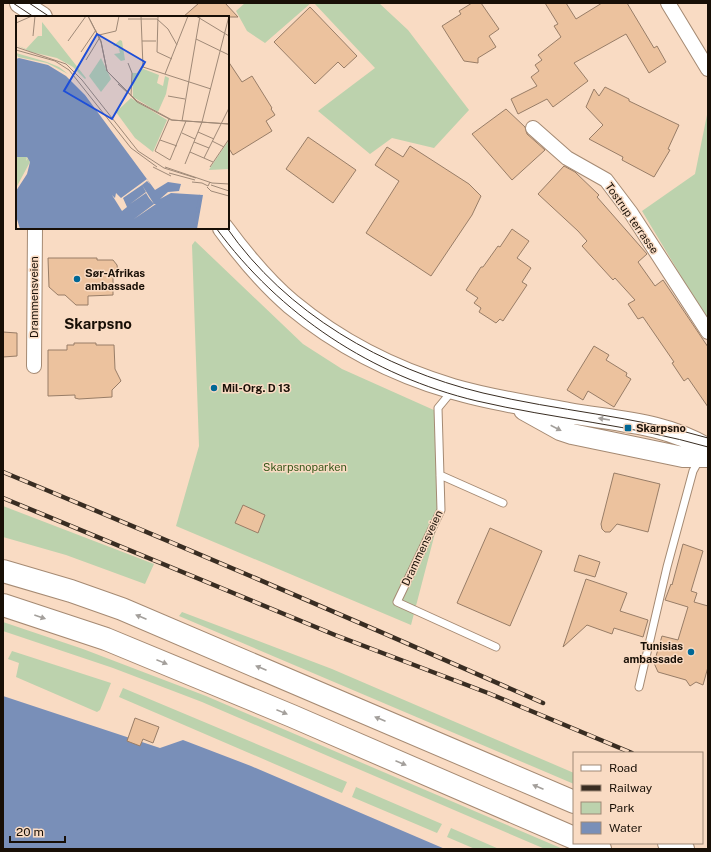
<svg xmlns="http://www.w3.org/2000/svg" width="711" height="852" viewBox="0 0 711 852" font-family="'Public Sans',sans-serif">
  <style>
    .green { fill: #bcd2ad }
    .water { fill: #798fb8 }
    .building { fill: #ecc29e; stroke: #987d67 }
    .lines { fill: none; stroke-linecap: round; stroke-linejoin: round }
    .lane-casing { stroke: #a58a73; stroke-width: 9 }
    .street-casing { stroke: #a58a73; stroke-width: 16 }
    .secondary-casing { stroke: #a58a73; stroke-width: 22 }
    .highway-casing { stroke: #a58a73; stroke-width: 24 }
    .lane { stroke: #fff; stroke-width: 7 }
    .street { stroke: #fff; stroke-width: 14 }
    .secondary { stroke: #fff; stroke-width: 20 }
    .highway { stroke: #fff; stroke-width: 22 }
    .tram { stroke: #392d22; stroke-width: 1 }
    .rail-casing { stroke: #392d22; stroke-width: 4.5 }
    .rail { stroke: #f9dbc3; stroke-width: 3; stroke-dasharray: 9; stroke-linecap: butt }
    .oneway { fill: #a39f9b }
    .poi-dot { fill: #006795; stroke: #f9dbc3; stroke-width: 1.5 }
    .labels { text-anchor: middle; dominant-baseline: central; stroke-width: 3; stroke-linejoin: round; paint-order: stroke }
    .street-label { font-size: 11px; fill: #180f06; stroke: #f9dbc3 }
    .poi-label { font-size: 11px; font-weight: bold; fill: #180f06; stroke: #f9dbc3; text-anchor: start }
    .park-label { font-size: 11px; fill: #37581a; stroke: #f9dbc3 }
    .district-label { font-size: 15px; font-weight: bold; fill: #180f06; stroke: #f9dbc3 }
    .inset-river { fill: none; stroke: #798fb8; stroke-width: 2 }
    .inset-road { fill: none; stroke: #9f8977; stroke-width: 1 }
    .view { fill: #1d4ed8; fill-opacity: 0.15; stroke: #1d4ed8; stroke-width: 2 }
    .inset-edge { fill: none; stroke: #180f06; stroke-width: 2 }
  </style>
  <rect width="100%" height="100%" fill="#f9dbc3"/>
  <path class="green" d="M245,3H311L265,43L247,31L236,11Z
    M314,3H379L408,30L469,110L434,148L392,138L370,154L318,111L375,68Z
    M708,110V321L642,211L695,174Z
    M195,241L303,344L342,369L436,411L441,510L411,625L176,526L199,446L192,245Z
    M3,506L154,564L145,584L66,555L3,537Z
    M182,612L332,669L574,773V784L179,616Z
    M3,622L83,649L206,696L563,849H545L202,702L113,668L3,631Z
    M12,651L111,683L100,710L97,712L16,677L19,663L8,659Z
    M123,688L347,782L342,793L119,697Z
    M356,787L442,824L437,833L352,797Z
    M451,828L499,849H475L447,837Z"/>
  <path class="water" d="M3,696L160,748L183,740L251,766L445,849H3Z"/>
  <path class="building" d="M199,3H225L238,17H183Z
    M472,3H481L499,29L489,36L496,47L478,58V63L464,61L442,26L461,14L459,11Z
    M545,3H566L576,19L602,3H627L654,48L657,46L666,62L649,73L626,34L574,63L588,81L553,107L547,99L518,114L511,99L537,86L531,77L539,71L535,65L542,60L538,55L561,37L554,26L558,24Z
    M310,7L357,56L344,68L338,62L315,84L274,42Z
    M228,61L242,82L252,76L272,108L271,109L275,115L266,121L272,131L233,155L228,147Z
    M605,87L629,99V101L679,125L668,149L670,150L654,177L622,160L623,157L589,139L603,125L586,107L594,89L599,96Z
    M506,109L525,127L527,134L545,150L512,180L472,134Z
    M308,137L356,170L333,203L286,169Z
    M410,146L469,184L481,196L472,215L431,276L366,233L399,181L375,165L387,147L403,157Z
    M564,166L575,172L599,195L597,197L647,254L638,262L655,286L663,280L708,347V407L688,378L684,381L672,363L674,362L643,317L638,319L628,304L635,300L615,278L613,280L582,246L587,241L578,231L538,194Z
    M512,229L529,241L517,258L531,268L522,282L527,285L503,321L500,319L496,323L479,312L481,308L474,303L478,298L466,290L481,267H483L498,246L500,247Z
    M48,258H97V260H113L117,265L118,273L113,277V295L88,296V305H76L65,295H58L49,287Z
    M3,332L17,333V356L3,357Z
    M74,343H96V345H114L115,369L121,381L112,390V397L79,399L75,398V395L48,396V350H67V345H74Z
    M594,346L609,355L606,360L627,373L626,376L631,379L614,407L588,391L583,400L567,390Z
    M614,473L660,484L648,532L617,524L610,532H605L602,529L601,524Z
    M243,505L265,515L258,533L235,523Z
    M490,528L542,551L510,626L457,603Z
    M683,544L703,551L691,591L697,593L694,602L708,606V667L703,685L696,682L690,686L686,680L658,672L654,663L662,636L678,640L688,607L665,600L671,584L672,585Z
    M579,555L600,562L595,577L574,571Z
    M586,579L627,593L620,611L648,620L643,637L614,628L612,634L587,625L563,647Z
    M135,718L159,727L153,743L143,739L140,746L127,741Z"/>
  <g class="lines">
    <defs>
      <path id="lane" d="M452,391L438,408L441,510L397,602L496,647
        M440,475L503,503
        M639,687L667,567L693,471L699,460"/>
      <path id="street" d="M668,3L708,69
        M533,128L567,158L606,180L631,213L708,332
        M34,366L35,228"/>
      <path id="secondary" d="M20,3L42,17
        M223,228C243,255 265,282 291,304C338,343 395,372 453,389C491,400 530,406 569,413C615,421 667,423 708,449
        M524,410L560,430L572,434L683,457H708"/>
      <path id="highway" d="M3,571L71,591L122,609L574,802
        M3,605L106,639L292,716L574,838
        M586,843L600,849
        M669,843L683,849"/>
    </defs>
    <use href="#lane" class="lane-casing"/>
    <use href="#street" class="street-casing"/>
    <use href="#secondary" class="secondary-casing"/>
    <use href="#highway" class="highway-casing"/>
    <use href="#lane" class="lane"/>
    <use href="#street" class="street"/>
    <use href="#secondary" class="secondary"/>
    <use href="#highway" class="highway"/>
    <path class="tram" d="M13,3L34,17
      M29,3L50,17
      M216,228C280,315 372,376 477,401C554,419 632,425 708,447
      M227,228C286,313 383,369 483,393C558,411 634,416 708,438"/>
    <defs>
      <path id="rail" d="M3,472C184,547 364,624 543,703
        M3,498L335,635L488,693L632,753"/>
    </defs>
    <use href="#rail" class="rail-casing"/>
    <use href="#rail" class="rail"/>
  </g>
  <defs><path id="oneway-solid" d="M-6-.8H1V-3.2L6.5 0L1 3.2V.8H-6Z"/></defs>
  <g class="oneway">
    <use href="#oneway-solid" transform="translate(604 419) rotate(-171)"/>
    <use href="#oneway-solid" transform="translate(556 428) rotate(27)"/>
    <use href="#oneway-solid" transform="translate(40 617) rotate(19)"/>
    <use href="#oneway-solid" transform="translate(141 617) rotate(-157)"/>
    <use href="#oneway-solid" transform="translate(162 662) rotate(22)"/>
    <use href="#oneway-solid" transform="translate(261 668) rotate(-157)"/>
    <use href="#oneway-solid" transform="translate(282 712) rotate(22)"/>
    <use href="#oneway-solid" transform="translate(380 719) rotate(-157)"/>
    <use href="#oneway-solid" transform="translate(401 763) rotate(23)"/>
    <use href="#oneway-solid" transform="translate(538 787) rotate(-157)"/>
  </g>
  <g class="poi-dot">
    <circle cx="77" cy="279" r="4"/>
    <circle cx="214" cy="388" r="4"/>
    <rect x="624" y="424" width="8" height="8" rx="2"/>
    <circle cx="691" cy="652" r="4"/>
  </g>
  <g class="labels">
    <g class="street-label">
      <text transform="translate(632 218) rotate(55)">Tostrup terrasse</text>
      <text transform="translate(34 297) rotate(-90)">Drammensveien</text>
      <text transform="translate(422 548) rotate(-65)">Drammensveien</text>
    </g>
    <g class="poi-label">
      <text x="85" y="273">Sør-Afrikas<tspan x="85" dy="13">ambassade</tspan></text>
      <text x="222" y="388">Mil-Org. D 13</text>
      <text x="636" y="428">Skarpsno</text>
      <text x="683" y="646" text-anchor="end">Tunisias<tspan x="683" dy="13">ambassade</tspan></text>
    </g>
    <g class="park-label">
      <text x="305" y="467">Skarpsnoparken</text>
    </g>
    <g class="district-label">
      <text x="98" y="323">Skarpsno</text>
    </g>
  </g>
  <g transform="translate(16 16)">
    <rect width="213" height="213" fill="#f9dbc3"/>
    <path d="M26,6L70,62L69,63L57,51L41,42L15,36L0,29L10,33L22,20H26ZM104,24L106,25L109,44L105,45L98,38L104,37L102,30H97ZM0,37L31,46L43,51L52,58L31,47L2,41ZM85,42L95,63L85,76L73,60ZM125,52L143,59L141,67L147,70L149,60L153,62L150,78L142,96L117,81L116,57H121ZM115,82L151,104L137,136L119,122L100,96ZM213,124V153L193,154L194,152ZM0,141H11L10,145L12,142L14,146L0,172Z" fill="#bcd2ad"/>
    <path d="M3,42L32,49L50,60L69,79L139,174L152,166L165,168L163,175L152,176L144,183L155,177L187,179L181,213H4L0,200V175L11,158L14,146L11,141H0V43Z" fill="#798fb8"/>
    <path d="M131,163L134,168L131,165L126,169L138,188H140L118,203L111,201L118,203L138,188L133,182L116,194L133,182L130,177L114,188L130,176L126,169L107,182L111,191L106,195L96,179L99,182L100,177L105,182Z" fill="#f9dbc3"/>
    <path class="inset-river" d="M178,213L184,179"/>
    <path class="inset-road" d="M72,0L85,25L91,55L121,85L156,104L213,108M72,0L85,26L91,55L121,86L155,104L213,108M125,0L127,51L195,73M142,0L141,36L156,43M180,0L213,20M112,3H141L152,13L161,29M0,7L16,0M83,19L100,15L103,0M17,20L19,0M180,23L213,39M52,25L70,0M126,25H140M0,31L50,48L66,64L122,135L148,152L180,162M0,34L39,45L53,54L115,132L141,151M65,36L80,14M70,44L84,21M112,47L116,57L115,80M149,58L172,0M102,68L112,77M152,80L169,83M153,103L139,135L154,144L170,105M166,105L184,0M182,116L198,123M166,117L179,123M144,124L161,130M196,125L208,131M178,126L193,132M174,136L197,146M188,142L213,92M169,148L186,106L213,0M137,151L155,160M149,151L196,167L213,168M194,151L213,123M153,157L179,164M176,166L186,167L192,170L194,166M195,169L213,175M191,171L195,175L213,180"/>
    <path class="view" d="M81,18L129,46L96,103L48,75Z"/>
    <rect width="213" height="213" class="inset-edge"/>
  </g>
  <rect width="711" height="852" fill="none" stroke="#180f06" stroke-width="8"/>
  <rect x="573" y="752" width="130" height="92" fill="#f9dbc3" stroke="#9f8977"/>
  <rect x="581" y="765" width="20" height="6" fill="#ffffff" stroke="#9f8977"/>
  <text x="609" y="772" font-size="12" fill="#180f06">Road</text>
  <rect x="581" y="785" width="20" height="6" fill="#392d22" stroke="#9f8977"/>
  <text x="609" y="792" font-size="12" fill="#180f06">Railway</text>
  <rect x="581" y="802" width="20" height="12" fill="#bcd2ad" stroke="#9f8977"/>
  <text x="609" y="812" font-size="12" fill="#180f06">Park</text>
  <rect x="581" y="822" width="20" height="12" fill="#798fb8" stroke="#9f8977"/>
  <text x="609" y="832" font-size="12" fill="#180f06">Water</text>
  <path d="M10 836v6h55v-6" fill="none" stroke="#180f06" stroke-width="2"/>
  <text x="16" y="836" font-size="12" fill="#180f06" stroke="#f9dbc3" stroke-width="3" paint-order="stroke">20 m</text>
</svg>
